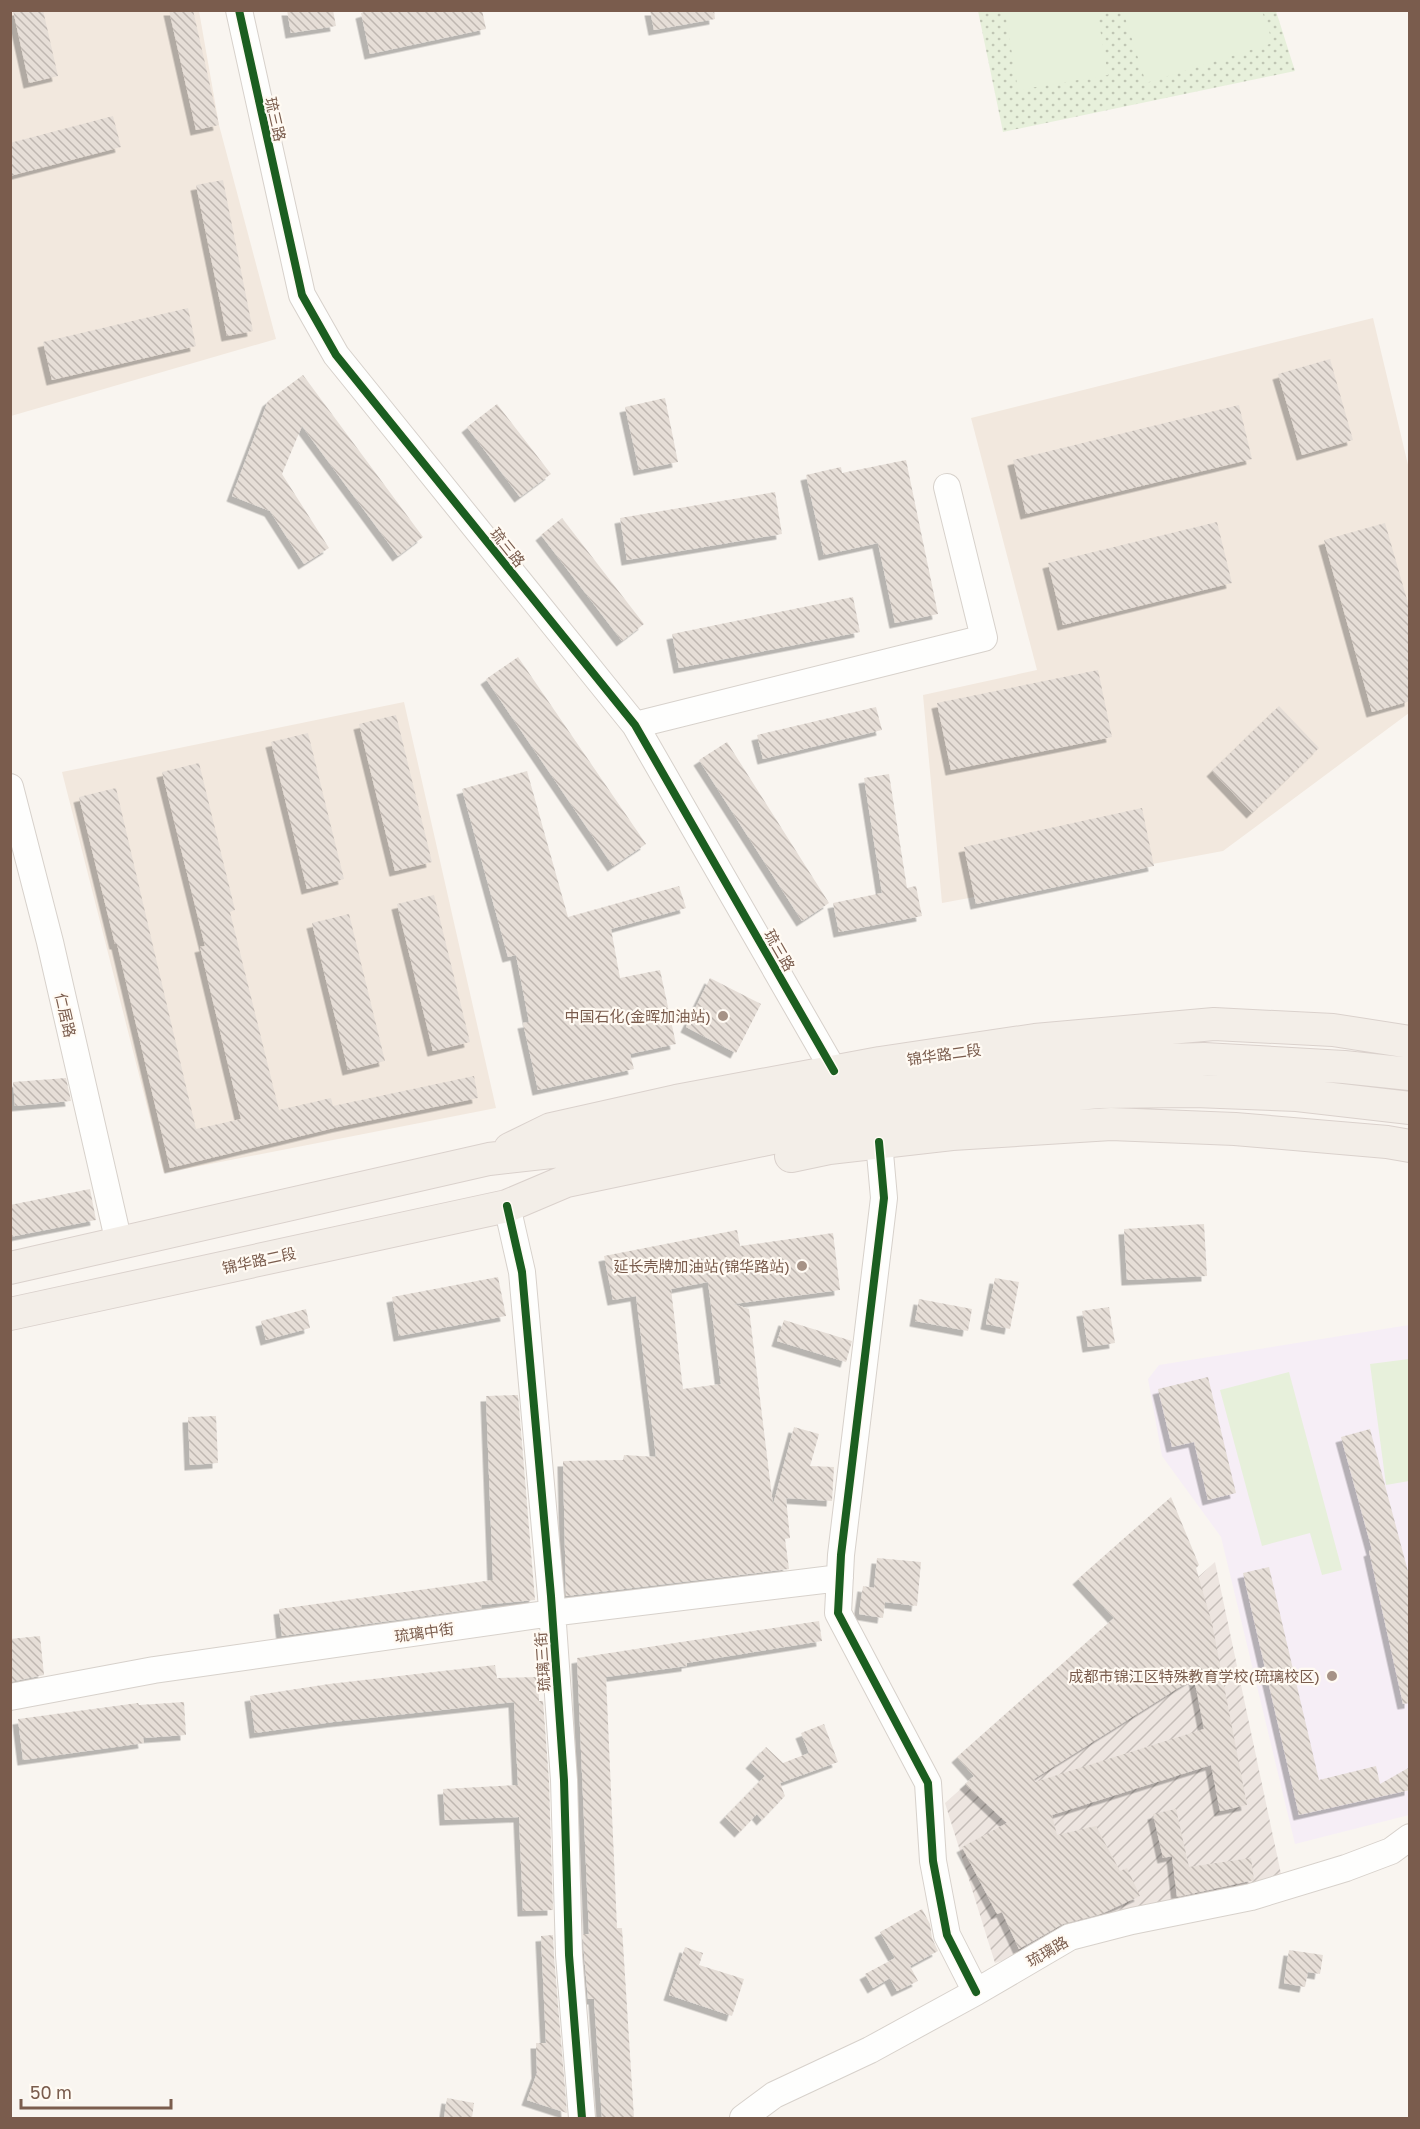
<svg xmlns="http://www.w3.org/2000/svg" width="1420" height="2129" viewBox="0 0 1420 2129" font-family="'Golos Text','Noto Sans SC',sans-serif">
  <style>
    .residential { fill: #f2e8de }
    .industrial { fill: url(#industrial-furrows) }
    .education { fill: #f6eef6 }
    .green { fill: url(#green-dots) }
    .pitch { fill: #e7f0db }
    .building { fill: url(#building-back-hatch); fill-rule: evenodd; filter: url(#shadow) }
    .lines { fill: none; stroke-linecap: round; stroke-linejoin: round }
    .minor-casing { stroke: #d7d1cb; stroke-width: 28 }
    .major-casing { stroke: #dad1cc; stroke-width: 34 }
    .minor { stroke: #fefefd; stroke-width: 26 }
    .major { stroke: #f3eee8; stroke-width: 32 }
    .cycleway-casing { stroke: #fffaf3; stroke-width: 11 }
    .cycleway { stroke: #1b5e20; stroke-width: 8 }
    .poi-dot { fill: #a69286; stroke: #fffaf3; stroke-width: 2 }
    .labels { text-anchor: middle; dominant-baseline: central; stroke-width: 4.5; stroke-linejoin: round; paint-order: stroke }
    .street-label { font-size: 15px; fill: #7a5c4d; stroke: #fffaf3 }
    .poi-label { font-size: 15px; fill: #7a5c4d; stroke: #fffaf3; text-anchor: end }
  </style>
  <defs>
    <pattern id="industrial-furrows" width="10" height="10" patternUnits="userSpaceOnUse" patternTransform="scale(1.5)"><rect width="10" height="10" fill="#ede5e0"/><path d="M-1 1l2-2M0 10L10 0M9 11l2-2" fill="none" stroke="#c5bdb8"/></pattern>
    <pattern id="green-dots" width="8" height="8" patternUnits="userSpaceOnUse" patternTransform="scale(1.5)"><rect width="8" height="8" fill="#e7f0db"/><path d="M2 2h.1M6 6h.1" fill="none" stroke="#c0c6b4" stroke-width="1.8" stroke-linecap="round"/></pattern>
    <pattern id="building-back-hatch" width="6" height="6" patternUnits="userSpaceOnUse" patternTransform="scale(1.5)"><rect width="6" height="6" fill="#e6ded7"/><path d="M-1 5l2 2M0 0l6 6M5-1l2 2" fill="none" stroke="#bfb7b1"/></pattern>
    <filter id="shadow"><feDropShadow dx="-5.5" dy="5.5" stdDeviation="0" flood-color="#0004"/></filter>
  </defs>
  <rect width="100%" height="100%" fill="#f9f5f0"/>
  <path class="residential" d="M11,11H199L219,125L276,339L11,416Z
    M1373,318L1409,469V713L1223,851L942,903L923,695L1037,670L971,418Z
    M404,702L496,1108L164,1173L62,772Z"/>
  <path class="industrial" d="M1215,1562L1281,1874L1269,1885L1155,1909L995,1963L945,1803Z"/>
  <path class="education" d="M1409,1325V1815L1295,1844L1221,1537L1162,1456L1148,1379L1159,1365Z"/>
  <path class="green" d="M978,11H1276L1295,71L1003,132Z"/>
  <path class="pitch" d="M1005,11H1097L1108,75L1018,90Z
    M1123,11H1262L1273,43L1146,83Z
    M1409,1359V1481L1386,1485L1370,1364Z
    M1289,1372L1342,1570L1322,1575L1310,1533L1262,1546L1220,1390Z"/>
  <path class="building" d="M13,10H43L58,76L29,83Z
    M169,10H193L219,125L196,130Z
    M287,10H333L336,26L291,33Z
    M371,10H482L486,29L370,54L361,13Z
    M650,10H714L715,19L654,30Z
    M113,116L121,147L10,176V143Z
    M223,180L253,331L227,336L196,185Z
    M188,308L196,346L52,380L43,342Z
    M1330,359L1353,440L1302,455L1278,374Z
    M303,375L423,537L398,556L302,426L282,474L329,548L304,564L270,511L232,496L268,401Z
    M665,398L678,462L639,470L625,407Z
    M497,404L551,474L520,497L467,427Z
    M1239,405L1252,459L1026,514L1013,460Z
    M906,460L938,614L895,623L878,543L824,555L806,475L841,467L842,473Z
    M775,492L782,534L627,560L620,518Z
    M562,518L644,624L622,641L541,535Z
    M1217,522L1232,583L1063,625L1048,563Z
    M1385,523L1410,610V701L1372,712L1324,540Z
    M853,597L860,632L679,668L672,634Z
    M518,657L646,844L613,866L486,679Z
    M1098,670L1112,737L951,770L937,703Z
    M1279,706L1319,748L1252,813L1212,771Z
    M876,707L882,730L763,759L757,735Z
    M396,715L432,862L395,871L359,724Z
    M308,733L344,879L307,889L271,742Z
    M727,742L829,903L802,921L699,760Z
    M199,763L235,910L230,912L279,1110L331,1098L333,1106L474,1076L478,1098L338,1127L170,1168L117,944H115L79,797L116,788L196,1129L241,1119L200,947L205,946L162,772Z
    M527,771L568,917L679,886L686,908L611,929L620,978L660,970L676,1044L630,1054L634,1069L538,1090L523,1023L529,1022L516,955L508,957L462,789Z
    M889,774L907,888L916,886L922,916L839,932L833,903L882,893L864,778Z
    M1142,808L1154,866L976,904L964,847Z
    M434,895L470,1042L433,1051L397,904Z
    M349,914L385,1061L348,1070L312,923Z
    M710,978L761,1004L736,1053L686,1027Z
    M66,1078L71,1101L15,1106L13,1082Z
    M90,1189L96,1220L10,1237V1205Z
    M1204,1224L1207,1276L1127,1280L1124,1229Z
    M737,1230L740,1246L833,1233L840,1290L734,1304L749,1309L773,1505L794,1427L819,1434L810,1466L834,1467L832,1501L786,1498L790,1538L785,1539L789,1569L566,1596L563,1461L623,1460L624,1455L656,1457L636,1296L613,1300L604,1256ZM708,1282L721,1384L683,1389L671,1289Z
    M498,1277L506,1316L399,1336L392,1297Z
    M995,1278L1019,1282L1010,1329L986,1324Z
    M919,1299L972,1309L968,1331L915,1321Z
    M1109,1307L1115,1343L1088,1347L1082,1311Z
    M306,1309L310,1328L266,1340L261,1321Z
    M784,1320L852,1341L846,1362L777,1341Z
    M1208,1377L1236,1493L1208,1500L1194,1442L1172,1447L1158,1389Z
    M518,1395L535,1600L481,1605L482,1608L282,1636L279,1609L493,1580L486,1396Z
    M216,1416L218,1463L190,1465L188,1417Z
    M1370,1429L1410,1579V1703L1403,1704L1369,1551L1372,1550L1341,1437Z
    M1171,1497L1199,1565L1196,1568L1212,1623L1247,1805L1220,1811L1211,1765L1052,1815L1057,1835L1096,1826L1120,1871L1127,1868L1140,1896L1101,1914L1063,1924L1019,1949L1002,1912L997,1914L962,1847L1007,1823L965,1784L974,1776L957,1757L1114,1618L1078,1579ZM1194,1678L1204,1729L1035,1782L1034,1779Z
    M877,1558L921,1562L917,1606L885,1602L883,1618L859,1614L863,1586L874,1588Z
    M1269,1567L1319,1780L1376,1766L1380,1784L1410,1767V1790L1299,1815L1243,1573Z
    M819,1621L822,1641L687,1663V1666L606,1677L617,1928H622L634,2118H602L594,1999H588L584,1954L583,1934H589L577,1658Z
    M40,1636L44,1675L10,1682V1639Z
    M495,1665L497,1678L538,1677L539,1701H543L549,1781L553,1910L523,1911L519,1817L445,1820L443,1789L518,1785L514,1702L333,1722L255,1733L250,1696L329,1684Z
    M184,1702L186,1735L143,1738L144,1743L23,1760L18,1719L138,1703L139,1705Z
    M824,1724L838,1762L780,1783L785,1796L762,1820L757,1814L740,1832L725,1817L765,1776L751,1763L766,1747L783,1763L809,1753L801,1733Z
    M1176,1809L1189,1867L1251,1858L1254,1880L1177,1897L1172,1856L1163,1858L1153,1814Z
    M922,1909L930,1924L932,1938L938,1951L910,1966L918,1981L897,1991L890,1978L873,1988L865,1974L895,1958L880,1932Z
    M553,1935L554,1956L567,2113L527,2100L537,2073L536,2043H546L541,1936Z
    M685,1947L703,1953L699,1965L744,1979L732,2016L669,1995Z
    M1289,1950L1323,1955L1320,1974L1308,1972L1305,1987L1284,1983Z
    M447,2098L474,2103L472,2118H444Z"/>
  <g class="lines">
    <defs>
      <path id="minor" d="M239,10L302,295L336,355L635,725L834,1071
        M635,725L984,638L947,487
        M10,787L50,942L119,1243
        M879,1142L884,1198L841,1555L838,1613L928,1783L933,1861L947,1935L976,1992
        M507,1206L522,1272L551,1596L564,1780L569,1955L582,2118
        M10,1697L154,1670L552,1613L840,1578
        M743,2118L774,2095L870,2050L976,1992L1070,1937L1132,1921L1251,1897L1346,1868L1391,1851L1410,1837"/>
      <path id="major" d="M510,1149L551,1129L676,1101L880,1063L1035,1040L1214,1024L1333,1030L1410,1042
        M791,1156L829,1148L952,1134L1111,1124L1235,1129L1387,1142L1410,1146
        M10,1268L489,1159L560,1151L885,1091L1073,1066L1133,1061L1204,1059L1344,1067L1410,1074
        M10,1314L507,1206L566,1181L901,1111L1098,1092L1195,1091L1297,1095L1410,1108"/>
    </defs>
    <use href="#minor" class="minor-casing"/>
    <use href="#major" class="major-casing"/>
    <use href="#minor" class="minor"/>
    <use href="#major" class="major"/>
    <defs>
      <path id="cycleway" d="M239,10L302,295L336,355L635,725L834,1071
        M879,1142L884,1198L841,1555L838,1613L928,1783L933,1861L947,1935L976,1992
        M507,1206L522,1272L551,1596L564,1780L569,1955L582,2118"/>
    </defs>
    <use href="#cycleway" class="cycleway-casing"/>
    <use href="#cycleway" class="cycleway"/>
  </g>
  <g class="poi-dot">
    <circle cx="723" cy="1016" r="6"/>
    <circle cx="802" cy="1266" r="6"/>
    <circle cx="1332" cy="1676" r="6"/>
  </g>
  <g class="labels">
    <g class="street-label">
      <text transform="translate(276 119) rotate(77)">琉三路</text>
      <text transform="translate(508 547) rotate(51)">琉三路</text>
      <text transform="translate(780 950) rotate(60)">琉三路</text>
      <text transform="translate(66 1015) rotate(77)">仁居路</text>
      <text transform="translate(944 1054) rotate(-8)">锦华路二段</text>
      <text transform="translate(259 1260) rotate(-12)">锦华路二段</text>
      <text transform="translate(424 1632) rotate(-8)">琉璃中街</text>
      <text transform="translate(542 1662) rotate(-94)">琉璃三街</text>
      <text transform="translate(1047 1951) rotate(-30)">琉璃路</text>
    </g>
    <g class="poi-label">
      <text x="711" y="1016">中国石化(金晖加油站)</text>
      <text x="790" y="1266">延长壳牌加油站(锦华路站)</text>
      <text x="1320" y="1676">成都市锦江区特殊教育学校(琉璃校区)</text>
    </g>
  </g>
  <rect width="1420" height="2129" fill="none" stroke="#7a5c4d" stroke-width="24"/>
  <path d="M21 2099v9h150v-9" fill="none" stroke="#7a5c4d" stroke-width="3"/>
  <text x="30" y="2099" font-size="18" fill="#7a5c4d" stroke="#fffaf3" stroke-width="4.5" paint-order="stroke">50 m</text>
</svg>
